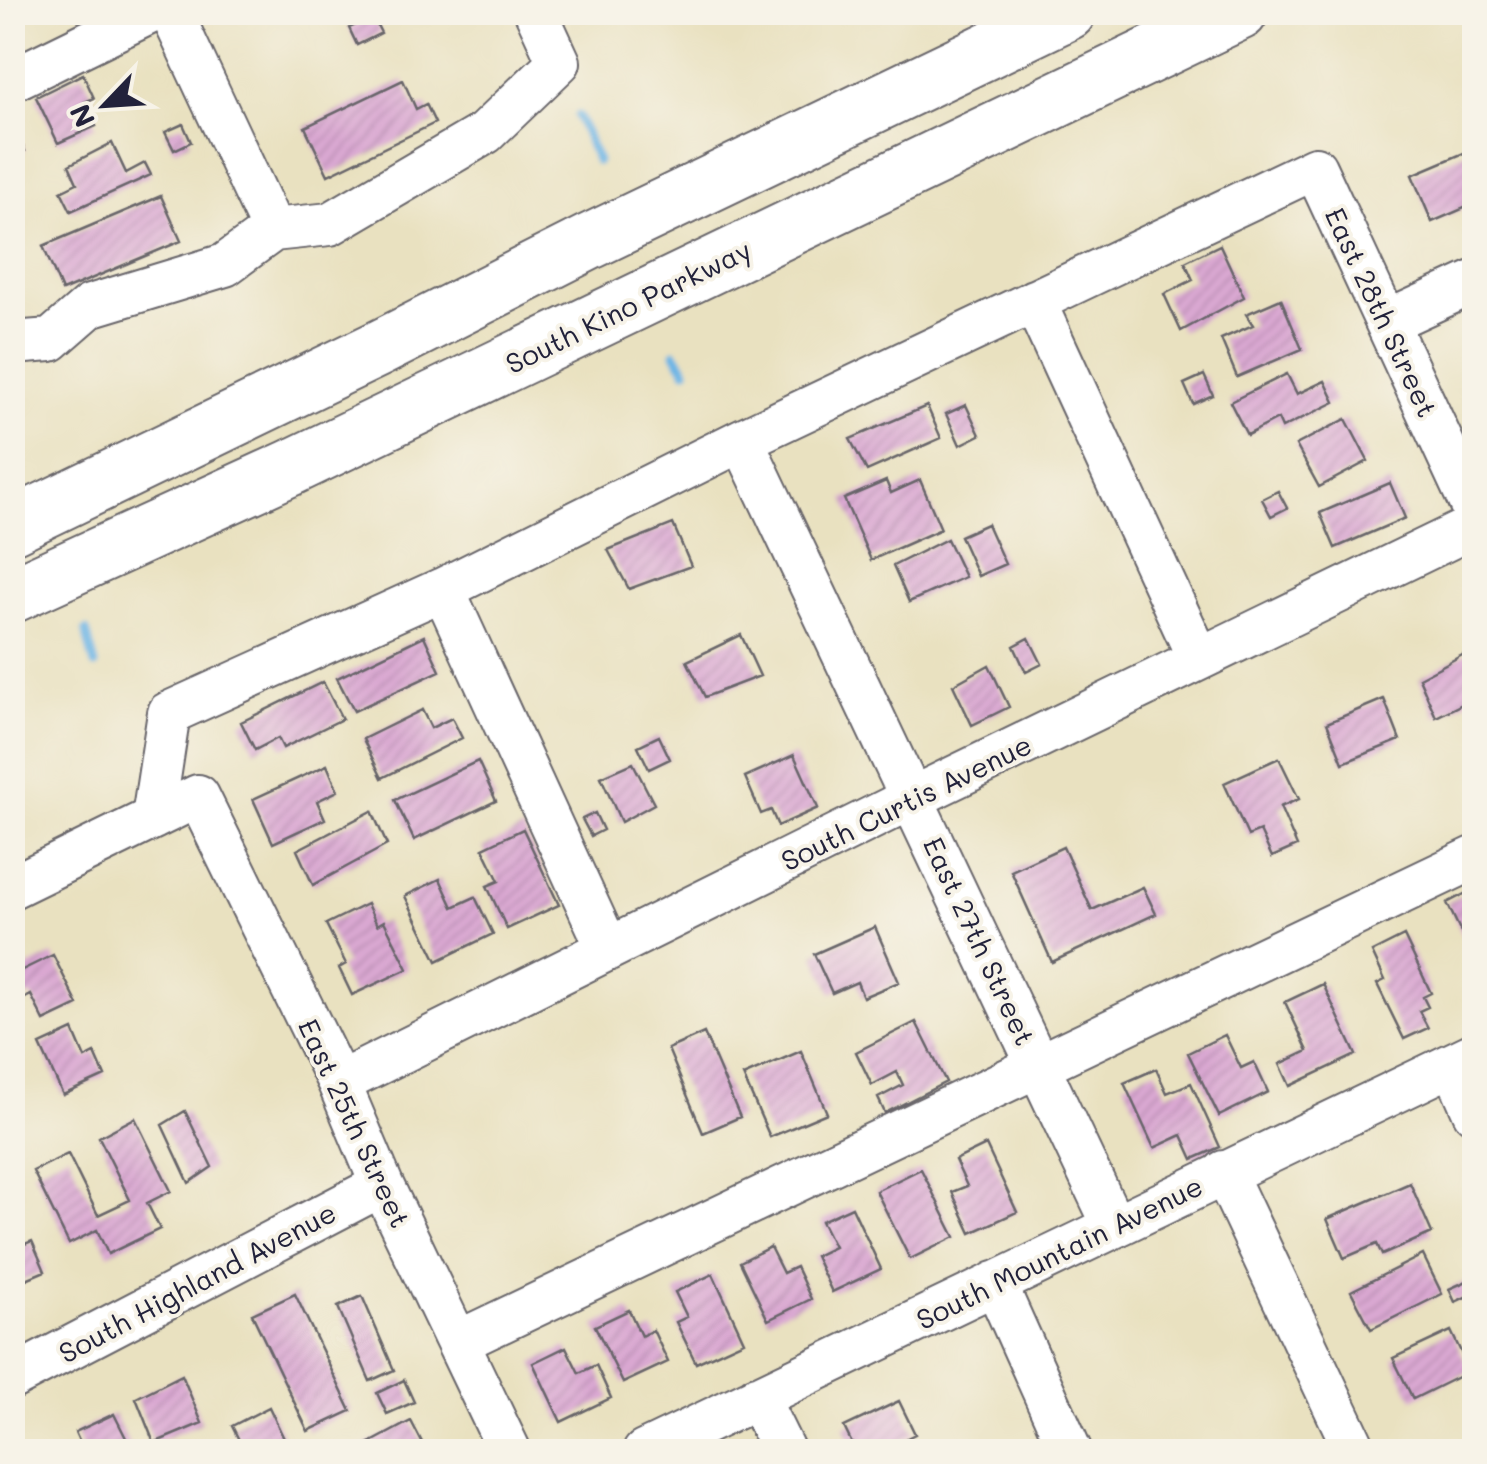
<svg xmlns="http://www.w3.org/2000/svg" width="1487" height="1464" viewBox="0 0 1487 1464" font-family="Mali,sans-serif">
  <style>
    .lines { fill: none; stroke-linecap: round; stroke-linejoin: round }
    .stream { stroke: #6db5e5; stroke-width: 9 }
    .building { fill: url(#building-hatch) }
    .minor-casing { stroke: #68656a; stroke-width: 46 }
    .major-casing { stroke: #68656a; stroke-width: 59 }
    .minor { stroke: #fff; stroke-width: 42 }
    .major { stroke: #fff; stroke-width: 55 }
    .labels { text-anchor: middle; dominant-baseline: central; stroke-width: 8; stroke-linejoin: round; paint-order: stroke }
    .street-label { font-size: 28px; fill: #22223b; stroke: #f7f3e8 }
  </style>
  <defs>
    <pattern id="building-hatch" width="6" height="6" patternUnits="userSpaceOnUse" patternTransform="scale(2.5)"><rect width="6" height="6" fill="#daa8d2"/><path d="M-1 1l2-2M0 6l6-6M5 7l2-2" fill="none" stroke="#bb90b5"/></pattern>
  </defs>
  <rect width="100%" height="100%" fill="#f7f3e8"/>
  <filter id="ink" filterUnits="userSpaceOnUse"><feTurbulence type="fractalNoise" baseFrequency=".01" numOctaves="2"/><feDisplacementMap in="SourceGraphic" scale="20" xChannelSelector="R" yChannelSelector="G"/><feConvolveMatrix kernelMatrix="1 2 1 2 8 2 1 2 1" color-interpolation-filters="sRGB"/></filter>
  <filter id="wash" filterUnits="userSpaceOnUse"><feTurbulence type="fractalNoise" baseFrequency=".0048" numOctaves="4" result="noise"/><feDisplacementMap in="SourceGraphic" scale="40" xChannelSelector="R" yChannelSelector="G"/><feGaussianBlur stdDeviation="2.25" result="paint"/><feColorMatrix in="noise" values="0 0 0 0 0 0 0 0 0 0 0 0 0 0 0 0 0 1.4 0 .05"/><feComposite in="paint" operator="in"/></filter>
  <g filter="url(#wash)">
    <rect width="100%" height="100%" fill="#e9e1c0"/>
    <g class="lines">
      <path class="stream" d="M578,116L597,161
        M675,353L686,370
        M86,631L95,665"/>
    </g>
    <g id="blocks">
      <path class="building" d="M373,17L381,33L357,45L349,28Z
        M83,74L94,98L85,102L96,126L58,143L36,97Z
        M403,80L416,109L426,104L435,123L328,175L305,127Z
        M12,122L25,151L12,157Z
        M183,124L191,142L174,150L165,132Z
        M112,143L126,173L145,163L151,175L71,211L61,191L77,183L69,165Z
        M1471,150L1474,158V204L1432,222L1412,175Z
        M161,196L181,241L62,291L43,246Z
        M1220,245L1244,297L1181,331L1164,294L1193,280L1185,262Z
        M1281,299L1302,349L1237,377L1221,339L1253,325L1246,314Z
        M1287,374L1297,394L1325,381L1335,402L1282,428L1278,419L1247,435L1230,402Z
        M1204,375L1213,395L1193,404L1184,384Z
        M966,405L980,435L960,445L946,414Z
        M927,406L941,438L867,471L850,439Z
        M1346,419L1368,461L1319,487L1296,445Z
        M920,480L941,529L871,560L844,499L886,481L891,493Z
        M1390,483L1405,518L1335,548L1320,513Z
        M1278,491L1287,508L1271,516L1262,499Z
        M673,524L691,566L629,589L608,550Z
        M987,524L1005,564L978,576L960,536Z
        M947,539L965,577L909,602L893,566Z
        M741,635L760,676L705,697L687,661Z
        M424,636L440,671L354,711L337,678Z
        M1029,638L1042,664L1026,672L1014,646Z
        M1472,650L1474,698L1436,717L1419,678Z
        M989,665L1009,707L972,725L953,685Z
        M323,682L342,719L283,748L278,738L255,750L241,722Z
        M1384,699L1400,740L1343,763L1327,723Z
        M422,710L431,728L452,718L462,738L382,778L363,739Z
        M659,736L670,759L649,769L638,746Z
        M794,755L818,808L778,826L771,810L761,814L745,777Z
        M1279,758L1299,799L1280,807L1297,846L1272,857L1260,831L1248,836L1224,783Z
        M478,761L496,801L414,840L395,800Z
        M633,763L654,804L621,822L601,777Z
        M327,765L338,791L317,801L325,819L273,843L253,799Z
        M372,811L387,845L313,885L297,850Z
        M595,813L603,830L591,836L582,819Z
        M523,829L559,905L507,929L487,886L499,881L483,848Z
        M1063,847L1092,910L1143,887L1156,914L1052,962L1011,871Z
        M440,879L453,907L475,897L493,934L437,961L405,896Z
        M1474,889V959L1447,903Z
        M367,904L377,925L384,921L408,969L352,995L339,968L346,964L326,924Z
        M875,927L899,982L863,997L857,982L832,993L814,954Z
        M1404,936L1431,993L1423,997L1428,1007L1419,1011L1428,1028L1404,1039L1377,984L1385,980L1372,952Z
        M53,955L78,1005L44,1021L31,995L23,999L12,975Z
        M1323,984L1356,1055L1290,1086L1280,1064L1308,1051L1285,1002Z
        M916,1022L946,1082L885,1113L878,1098L903,1085L897,1072L872,1085L856,1052Z
        M73,1030L85,1058L95,1053L105,1076L63,1095L40,1045Z
        M704,1033L740,1117L703,1133L668,1049Z
        M1225,1035L1241,1068L1254,1062L1268,1092L1219,1116L1188,1053Z
        M801,1051L827,1113L770,1137L743,1076Z
        M1156,1069L1167,1093L1191,1083L1220,1147L1193,1159L1182,1135L1154,1148L1124,1083Z
        M185,1111L212,1167L189,1183L162,1125Z
        M135,1118L171,1191L147,1203L160,1229L108,1254L97,1230L69,1244L33,1171L68,1154L98,1215L130,1200L99,1137Z
        M986,1145L1017,1212L971,1233L952,1192L967,1186L955,1160Z
        M921,1169L955,1237L910,1259L876,1191Z
        M1410,1183L1432,1233L1382,1255L1377,1244L1344,1258L1327,1219Z
        M852,1207L881,1269L832,1292L815,1256L834,1247L821,1221Z
        M32,1241L45,1271L12,1285V1249Z
        M770,1247L783,1273L796,1267L811,1299L768,1320L740,1262Z
        M1423,1255L1442,1294L1371,1329L1351,1291Z
        M713,1274L744,1341L696,1363L676,1322L687,1317L675,1292Z
        M1467,1281L1472,1294L1455,1302L1449,1289Z
        M295,1294L351,1411L308,1431L252,1314Z
        M362,1296L394,1370L370,1381L338,1307Z
        M629,1310L641,1336L653,1330L668,1362L623,1383L595,1326Z
        M1451,1331L1470,1371L1413,1399L1393,1358Z
        M566,1347L579,1373L596,1365L611,1398L561,1422L533,1363Z
        M182,1375L202,1423L154,1443L136,1398Z
        M404,1380L414,1402L387,1414L377,1393Z
        M899,1401L915,1434L879,1452H856L844,1427Z
        M269,1407L287,1445L274,1452H245L232,1426Z
        M114,1414L133,1452H84L75,1432Z
        M411,1421L427,1452H353Z"/>
    </g>
  </g>
  <g filter="url(#ink)">
    <use href="#blocks" fill-opacity="0" stroke="#68656a" stroke-width="2.5"/>
    <g class="lines">
      <defs>
        <path id="minor" d="M171,12L273,230L330,224L485,133L559,62L536,12
          M12,80L151,12
          M1034,301L1199,659
          M1387,322L1474,282
          M12,343L51,340L90,306L225,265L273,230
          M742,440L1114,1226
          M443,589L608,949
          M153,818L169,713L443,589L742,440L1315,168L1474,511
          M12,887L198,796L339,1083L382,1185L510,1452
          M1453,1064L1474,1112
          M339,1083L912,798L1474,526
          M1224,1172L1356,1452
          M995,1283L1071,1452
          M458,1342L1474,858
          M12,1378L382,1185
          M757,1397L784,1452
          M644,1452L1474,1054"/>
        <path id="major" d="M12,526L378,349L589,242L1068,12
          M12,595L290,468L1240,12"/>
      </defs>
      <use href="#minor" class="minor-casing"/>
      <use href="#major" class="major-casing"/>
      <use href="#minor" class="minor"/>
      <use href="#major" class="major"/>
    </g>
  </g>
  <g class="labels">
    <g class="street-label">
      <text transform="translate(628 306) rotate(-26)">South Kino Parkway</text>
      <text transform="translate(1382 312) rotate(65)">East 28th Street</text>
      <text transform="translate(906 802) rotate(-26)">South Curtis Avenue</text>
      <text transform="translate(980 941) rotate(65)">East 27th Street</text>
      <text transform="translate(355 1123) rotate(65)">East 25th Street</text>
      <text transform="translate(1059 1252) rotate(-26)">South Mountain Avenue</text>
      <text transform="translate(197 1282) rotate(-28)">South Highland Avenue</text>
    </g>
  </g>
  <rect width="1487" height="1464" fill="none" stroke="#f7f3e8" stroke-width="50"/>
  <g transform="translate(105 105) rotate(245)" stroke="#f7f3e8" stroke-width="8" paint-order="stroke">
  <path d="M0-8L18 38L0 25L-18 38Z" fill="#22223b"/>
  <text y="-15" font-size="28" font-weight="bold" text-anchor="middle" fill="#22223b">N</text>
  </g>
</svg>
